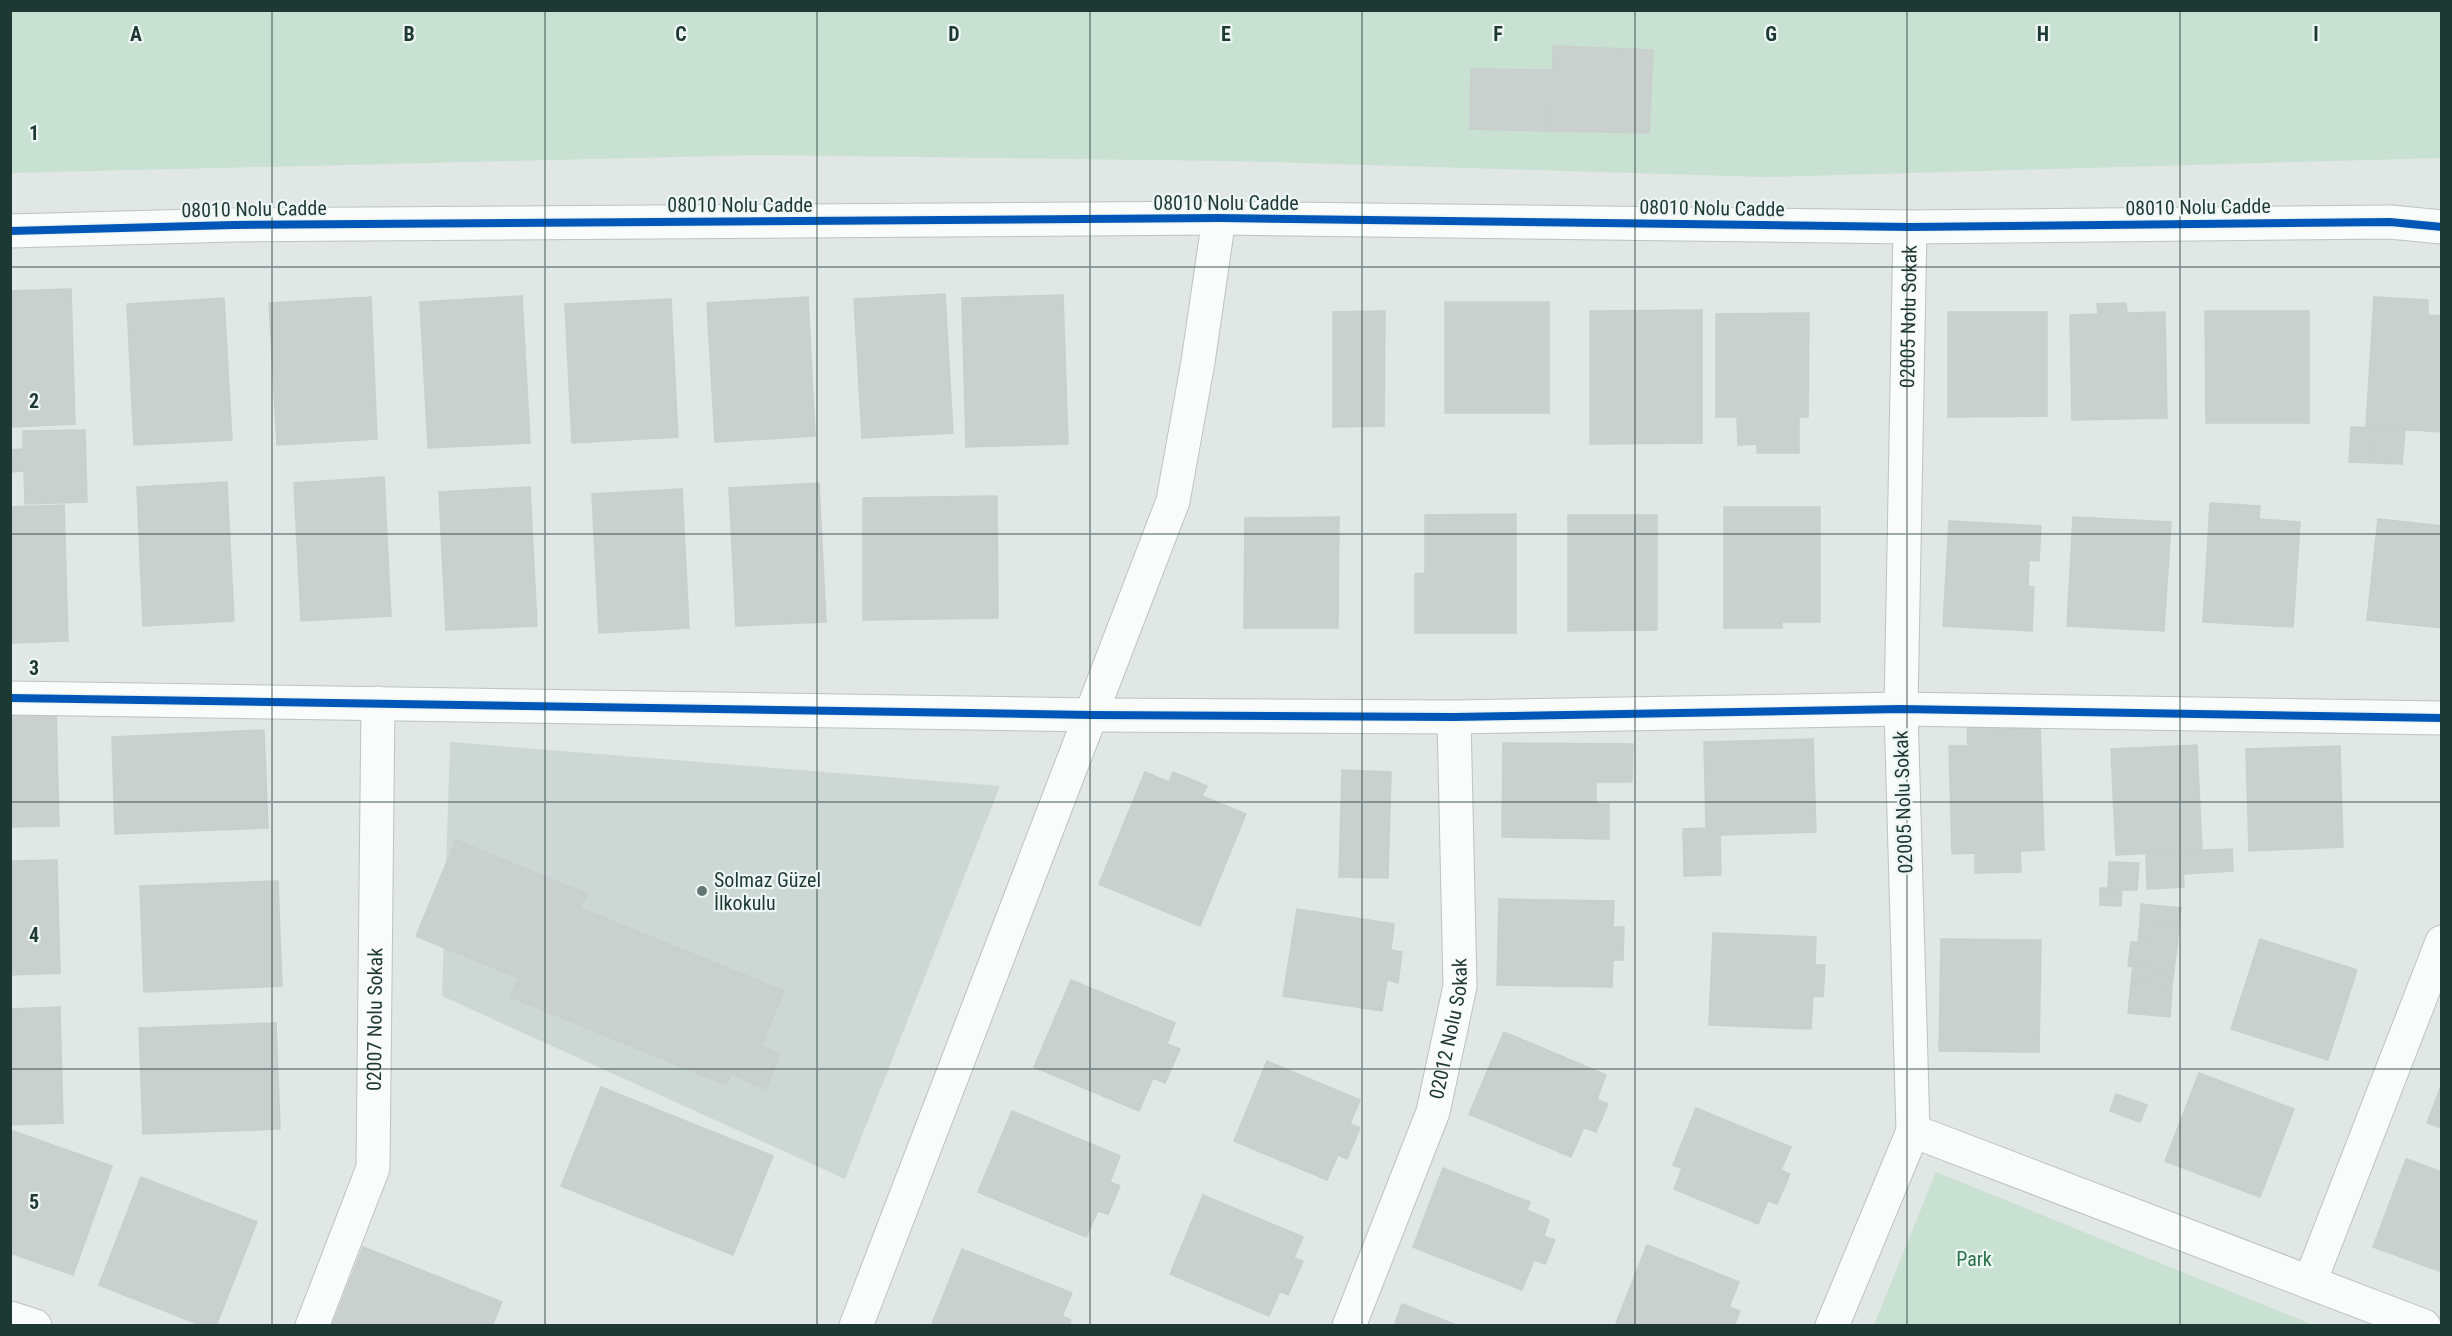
<svg xmlns="http://www.w3.org/2000/svg" width="2452" height="1336" viewBox="0 0 2452 1336" font-family="'Roboto Condensed',sans-serif">
  <style>
    .built { fill: #cdd8d4 }
    .green { fill: #c8e1d2 }
    .building { fill: #cad0ce; stroke: #c9cfcd; stroke-width: 1.5 }
    .lines { fill: none; stroke-linecap: round; stroke-linejoin: round }
    .minor-casing { stroke: #bdc3c1; stroke-width: 35 }
    .tertiary-casing { stroke: #bdc3c1; stroke-width: 35 }
    .minor { stroke: #fafbfb; stroke-width: 33 }
    .tertiary { stroke: #fafbfb; stroke-width: 33 }
    .cycleway-casing { stroke: #edf6f3; stroke-width: 11 }
    .cycleway { stroke: #0057b8; stroke-width: 8 }
    .grid { fill: none; stroke: #1e3934; stroke-width: 1.5; stroke-opacity: 0.55 }
    .poi-dot { fill: #627672; stroke: #edf6f3; stroke-width: 2 }
    .labels { text-anchor: middle; dominant-baseline: central; stroke-width: 4.5; stroke-linejoin: round; paint-order: stroke }
    .street-label { font-size: 20px; fill: #1e3934; stroke: #edf6f3 }
    .poi-label { font-size: 20px; fill: #1e3934; stroke: #edf6f3; text-anchor: start }
    .park-label { font-size: 20px; fill: #28714b; stroke: #edf6f3 }
    .grid-label { font-size: 20px; text-anchor: middle; font-weight: bold; fill: #1e3934; stroke: #edf6f3; stroke-width: 4.5; stroke-linejoin: round; paint-order: stroke }
  </style>
  <rect width="100%" height="100%" fill="#e0e7e4"/>
  <path class="built" d="M450,742L1000,786L845,1179L442,996Z"/>
  <path class="green" d="M10,11H2441V158L1766,177L1233,161L759,155L11,173Z
    M1936,1172L2313,1325H1874Z"/>
  <path class="building" d="M1553,46L1653,50L1649,133L1551,131Z
    M1471,69L1552,70L1551,131L1470,129Z
    M71,289L75,424L10,427V291Z
    M945,294L953,433L862,438L854,299Z
    M1063,295L1068,444L966,447L962,298Z
    M522,296L530,443L428,448L420,302Z
    M371,297L377,439L277,445L269,303Z
    M808,297L815,436L715,442L707,303Z
    M2374,297L2428,300V315L2442,316V432L2366,427Z
    M224,298L232,440L134,445L127,304Z
    M671,299L678,437L572,443L565,304Z
    M1445,302H1549V413H1445Z
    M2126,303L2127,313L2165,312L2167,418L2072,420L2070,315L2098,314L2097,304Z
    M1702,310V443L1590,444V311Z
    M1385,311L1384,426L1333,427V312Z
    M2205,311H2309V423H2206Z
    M1948,312H2047V416L1948,417Z
    M1809,313L1808,417H1799V453H1757V444L1738,445L1737,417H1716V314Z
    M2351,427L2376,428L2374,463L2349,462Z
    M2376,428L2405,430L2402,464L2374,463Z
    M85,430L87,502L25,504L24,471L10,472V450L23,449V431Z
    M384,477L391,616L301,621L294,483Z
    M227,482L234,621L143,626L137,487Z
    M819,483L826,622L736,626L729,488Z
    M530,487L537,626L446,630L439,492Z
    M682,489L689,628L599,633L592,494Z
    M997,496L998,618L863,620V498Z
    M2210,503L2260,506L2259,519L2300,522L2293,627L2203,622Z
    M64,505L68,641L10,643V507Z
    M1724,507H1820V622H1782V628H1724Z
    M1516,514V633H1415V574L1425,573V515Z
    M1568,515H1657V630L1568,631Z
    M1339,517L1338,628H1244L1245,518Z
    M2073,517L2171,522L2164,631L2067,626Z
    M2378,519L2442,526V628L2367,620Z
    M1949,521L2041,526L2039,561L2029,560L2028,586L2034,587L2032,631L1943,626Z
    M56,708L59,826L10,827V709Z
    M2040,722L2044,850L2020,851L2021,872L1975,873V853L1952,854L1949,746H1968L1967,725Z
    M264,730L268,828L115,834L112,737Z
    M1813,739L1816,832L1720,835L1721,875L1684,876L1683,829L1706,828L1704,742Z
    M1503,743L1633,744L1632,782H1596V804H1609V839L1502,837Z
    M2197,745L2202,851L2116,855L2111,749Z
    M2340,746L2343,847L2249,851L2246,749Z
    M1342,770L1391,772L1388,878L1339,877Z
    M1145,772L1169,782L1173,772L1207,786L1202,796L1246,814L1200,926L1099,884Z
    M456,840L587,894L580,908L784,991L761,1046L780,1054L766,1089L731,1074L726,1085L511,997L519,978L416,936Z
    M2232,849L2233,871L2184,874L2182,851Z
    M2182,851L2184,887L2147,889L2146,853Z
    M57,860L60,973L10,975V861Z
    M2109,862L2139,863L2137,890L2108,889Z
    M278,881L282,986L144,992L140,886Z
    M2100,888L2122,889L2121,906L2100,905Z
    M1499,899L1614,901L1613,927H1624L1623,960H1613L1612,987L1497,985Z
    M2141,904L2181,908L2179,925L2140,922Z
    M1297,909L1394,924L1391,950L1402,952L1398,983L1387,980L1382,1011L1283,996Z
    M2140,922L2179,925L2177,946L2138,942Z
    M1713,933L1816,937L1815,965H1825L1823,997L1813,996L1811,1029L1709,1025Z
    M1941,939L2041,940L2039,1052L1939,1051Z
    M2260,939L2357,970L2328,1060L2231,1029Z
    M2131,942L2177,946L2174,970L2128,966Z
    M2133,966L2174,970L2172,986L2131,982Z
    M1071,980L1175,1023L1167,1044L1180,1049L1165,1083L1153,1078L1139,1111L1034,1067Z
    M2131,982L2172,986L2170,1017L2128,1013Z
    M60,1007L63,1123L10,1125V1009Z
    M276,1023L280,1129L143,1134L139,1028Z
    M1504,1032L1606,1075L1597,1099L1608,1104L1596,1132L1584,1127L1571,1157L1469,1114Z
    M1267,1061L1360,1100L1350,1124L1360,1128L1347,1159L1338,1155L1327,1180L1234,1141Z
    M2199,1073L2294,1109L2260,1197L2165,1161Z
    M2442,1083V1128L2427,1123Z
    M601,1087L773,1156L733,1255L561,1186Z
    M2116,1094L2147,1105L2140,1122L2110,1111Z
    M1696,1108L1791,1147L1781,1170L1790,1174L1777,1204L1768,1201L1758,1224L1674,1189L1682,1168L1673,1165Z
    M1012,1111L1120,1156L1110,1182L1120,1186L1108,1214L1098,1211L1086,1237L978,1192Z
    M10,1130L112,1166L73,1275L10,1253Z
    M2406,1159L2442,1172V1272L2373,1247Z
    M1443,1168L1530,1202L1527,1210L1549,1220L1544,1236L1555,1240L1545,1264L1534,1260L1522,1290L1413,1247Z
    M141,1177L257,1222L216,1326H203L99,1285Z
    M1203,1195L1303,1237L1294,1258L1303,1261L1288,1295L1280,1291L1269,1316L1170,1274Z
    M1647,1245L1739,1282L1729,1307L1740,1311L1734,1326H1622L1616,1323Z
    M363,1247L502,1302L492,1326H332Z
    M962,1249L1072,1293L1062,1316L1071,1320L1069,1326H931Z
    M1402,1304L1459,1326H1394Z"/>
  <g class="lines">
    <defs>
      <g id="minor">
        <path d="M10,698L1092,715L1454,717L1901,709L2442,718"/>
        <path d="M1913,1131L2424,1326"/>
        <path d="M2310,1282L2442,942"/>
        <path d="M10,1318L35,1326"/>
        <path id="s1" d="M312,1326L373,1168L378,703"/>
        <path d="M856,1326L1173,501L1198,362L1219,218"/>
        <path id="s2" d="M1349,1326L1433,1112L1460,986L1454,717"/>
        <path id="s3" d="M1832,1326L1913,1131L1901,709L1910,227"/>
      </g>
      <path id="tertiary" d="M10,231L233,225L1219,218L1910,227L2390,222L2442,227"/>
    </defs>
    <use href="#minor" class="minor-casing"/>
    <use href="#tertiary" class="tertiary-casing"/>
    <use href="#minor" class="minor"/>
    <use href="#tertiary" class="tertiary"/>
    <defs>
      <path id="cycleway" d="M10,231L233,225L1219,218L1910,227L2390,222L2442,227
        M10,698L1092,715L1454,717L1901,709L2442,718"/>
    </defs>
    <use href="#cycleway" class="cycleway-casing"/>
    <use href="#cycleway" class="cycleway"/>
  </g>
  <path class="grid" d="M272,10V1326M545,10V1326M817,10V1326M1090,10V1326M1362,10V1326M1635,10V1326M1907,10V1326M2180,10V1326M10,267H2442M10,534H2442M10,802H2442M10,1069H2442"/>
  <circle class="poi-dot" cx="702" cy="891" r="6"/>
  <g class="labels">
    <g class="street-label">
      <text x="1226" y="203">08010 Nolu Cadde</text>
      <text x="740" y="205">08010 Nolu Cadde</text>
      <text transform="translate(2198 207) rotate(-1)">08010 Nolu Cadde</text>
      <text transform="translate(1712 208) rotate(1)">08010 Nolu Cadde</text>
      <text transform="translate(254 209) rotate(-1)">08010 Nolu Cadde</text>
      <text stroke="none"><textPath href="#s3" startOffset="1026">02005 Nolu Sokak</textPath></text>
      <text transform="translate(1903 802) rotate(-92)">02005 Nolu Sokak</text>
      <text stroke="none"><textPath href="#s1" startOffset="318">02007 Nolu Sokak</textPath></text>
      <text stroke="none"><textPath href="#s2" startOffset="315">02012 Nolu Sokak</textPath></text>
    </g>
    <g class="poi-label">
      <text x="714" y="880">Solmaz Güzel<tspan x="714" dy="23">İlkokulu</tspan></text>
    </g>
    <g class="park-label">
      <text x="1974" y="1259">Park</text>
    </g>
  </g>
  <g class="grid-label">
    <text x="136" y="41">A</text>
    <text x="409" y="41">B</text>
    <text x="681" y="41">C</text>
    <text x="954" y="41">D</text>
    <text x="1226" y="41">E</text>
    <text x="1498" y="41">F</text>
    <text x="1771" y="41">G</text>
    <text x="2043" y="41">H</text>
    <text x="2316" y="41">I</text>
    <text x="34" y="140">1</text>
    <text x="34" y="408">2</text>
    <text x="34" y="675">3</text>
    <text x="34" y="942">4</text>
    <text x="34" y="1209">5</text>
  </g>
  <rect width="2452" height="1336" fill="none" stroke="#1e3934" stroke-width="24"/>
</svg>
